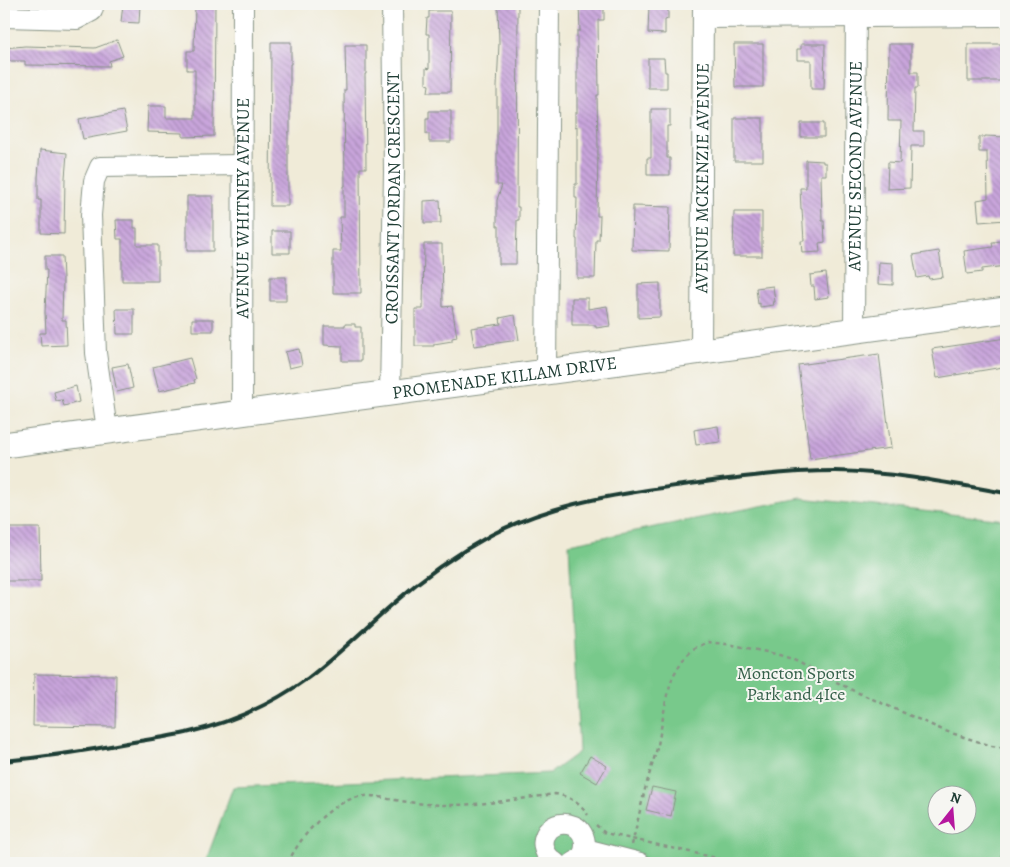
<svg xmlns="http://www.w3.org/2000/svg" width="1010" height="867" viewBox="0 0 1010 867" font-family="Alegreya,serif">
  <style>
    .green { fill: #78c98b; stroke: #4c8360; fill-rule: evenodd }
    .building { fill: url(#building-back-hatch) }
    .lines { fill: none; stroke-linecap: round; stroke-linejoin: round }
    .minor-casing { stroke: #889486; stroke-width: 22 }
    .major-casing { stroke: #889486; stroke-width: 27 }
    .path { stroke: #889486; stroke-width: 2.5; stroke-dasharray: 4 4; stroke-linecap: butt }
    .minor { stroke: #fff; stroke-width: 20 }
    .major { stroke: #fff; stroke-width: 25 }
    .rail { stroke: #1f3d34; stroke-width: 4 }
    .labels { text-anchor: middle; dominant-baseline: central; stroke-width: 4; stroke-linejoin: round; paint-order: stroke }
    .street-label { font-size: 18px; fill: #1f3d34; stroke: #f6f6f2 }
    .park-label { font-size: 18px; fill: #35604a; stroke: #f6f6f2 }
  </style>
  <defs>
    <pattern id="building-back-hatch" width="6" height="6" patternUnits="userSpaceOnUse" patternTransform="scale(1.25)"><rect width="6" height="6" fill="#c9a5dc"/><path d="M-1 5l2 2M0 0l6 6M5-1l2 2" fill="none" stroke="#a388b3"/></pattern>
  </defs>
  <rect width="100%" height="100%" fill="#f6f6f2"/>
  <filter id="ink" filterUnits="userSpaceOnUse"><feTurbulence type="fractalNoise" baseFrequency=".02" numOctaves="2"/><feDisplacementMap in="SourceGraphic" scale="10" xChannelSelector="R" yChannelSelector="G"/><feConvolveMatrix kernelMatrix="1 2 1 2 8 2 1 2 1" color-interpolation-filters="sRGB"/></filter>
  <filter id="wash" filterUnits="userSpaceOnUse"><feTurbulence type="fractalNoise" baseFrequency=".0096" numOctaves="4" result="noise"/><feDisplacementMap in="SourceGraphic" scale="20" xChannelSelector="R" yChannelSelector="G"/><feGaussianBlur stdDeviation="1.12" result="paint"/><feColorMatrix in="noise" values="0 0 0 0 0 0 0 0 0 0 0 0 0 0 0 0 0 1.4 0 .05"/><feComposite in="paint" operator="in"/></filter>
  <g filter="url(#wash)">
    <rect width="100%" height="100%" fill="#f0ebd8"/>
    <path class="green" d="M801,498L1006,520V863H205L233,787L550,773L579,752L569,544ZM938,794H968V824H938Z"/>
    <g id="blocks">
      <path class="building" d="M123,4H140L139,23L121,22Z
        M195,4H215L214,136L183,137V133L147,132L148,106H166V118H195V70H187V51H194Z
        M498,4H518L517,207H519V220H517L516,264H499V226H497V200L502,185H497V87L499,43Z
        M579,4H604V20H598L599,95H597L598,145L597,216H600L599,240H596L595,278H577V239H576L577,198H575V184H577V126L575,127V113H577V31H580Z
        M649,4H668V19L665,20V34L648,33Z
        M429,11H451L450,92H428L429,85L426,84V68L429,69V34H426L427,18H429Z
        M117,40L123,56L109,61L110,66L25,65V61H4V48L25,46L95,48Z
        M271,42H291V64H290V132H288V206H270Z
        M734,44H763V87H735Z
        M801,44H825L824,89H811V60H797V49H801Z
        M889,44H911V72H918V88H915L914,131H924V146H911L910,188L887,189L888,162L900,163L901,121H888Z
        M968,44H1006V81H968Z
        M345,45H366V74H365L366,168H360L361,293H333V251H341L340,217H344V186H345L344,90H346Z
        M648,58H664L665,72H667V88H648Z
        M651,109H670V126H667V158H670V175H647V158H651Z
        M123,111L127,131L83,139L79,119Z
        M429,111H451V142H429V134H426V118H429Z
        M734,118H763V161H734Z
        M801,123H824V137H801Z
        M985,136L1006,137V220L979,222L977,200L988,198L987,152H979V137H985Z
        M40,150L67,153L65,178L64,234L41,233V200H38V177Z
        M806,160L823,161V163H826V175H821L822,221H824L825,242L819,243L820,252L802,253L801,241H804L802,209H801L800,188H806Z
        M187,196H213V251H187Z
        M440,200L441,223H424V201Z
        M633,206L670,207L669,251L632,250Z
        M734,212H762V256H733Z
        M116,220H134V228H137V245H158V281H122V239H117Z
        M272,231H290V253H272Z
        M1006,240V266L982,269V272L967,274L964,251L993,247L992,243H995V242Z
        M424,244H442L443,307L452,306L457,337L452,338V341L434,344V346H415V309H423Z
        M939,251L943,277L929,279L928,276L917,278L913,255Z
        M45,256H62L63,279L62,320H66L67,345L41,346L40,333H46L45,312L47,270H45Z
        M879,262L893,263V285L878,284Z
        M826,273L829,297L815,299L814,286H811L810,275Z
        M270,277H286V301H270Z
        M660,283V317L638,318V284Z
        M773,286L775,302H773L774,305L760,307V303L758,304L756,288Z
        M572,298H588V309L607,306L610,326L596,328V325H572Z
        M116,309H134V334H117Z
        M515,315L519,340L474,346L471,328L501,324L500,318Z
        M192,319H213V331H192Z
        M345,324H355V327H361V361H342V346L324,345V326H345Z
        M1006,338V363L1002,364L1003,367L937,378L932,349Z
        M299,349L302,365L289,368L285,352Z
        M879,354L891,448L810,459L798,365Z
        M190,358L196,379L194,380L195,383L159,391L153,367Z
        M128,364L133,388L117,392L112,367Z
        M76,386L79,402L64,406L62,400L56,401L54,392Z
        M718,426L720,442L696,445L694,430Z
        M4,528H40L41,581H4Z
        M34,674L116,675L115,727L33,726Z
        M590,756L607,766L597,783L580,773Z
        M652,787L676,792L671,816L646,810Z"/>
    </g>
  </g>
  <g filter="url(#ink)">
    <use href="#blocks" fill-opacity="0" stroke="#889486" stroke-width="1"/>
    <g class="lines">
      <defs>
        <g id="minor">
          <path d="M4,17L77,19L92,11L94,4"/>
          <path d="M703,18L1006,16"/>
          <path id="s1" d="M854,330L856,4"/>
          <path id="s2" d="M701,350L703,4"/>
          <path d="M546,372L549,4"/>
          <path id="s3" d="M390,393L394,172L392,4"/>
          <path id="s4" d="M242,413L243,4"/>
          <path d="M107,430L96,353L91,215L94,181L100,167L242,165"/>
          <path d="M585,849L640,863"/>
          <path d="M556,863C531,848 547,815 574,826C581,829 585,837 585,845C585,853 580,860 573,863"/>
        </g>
        <g id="major">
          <path id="s5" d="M4,445L1006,310"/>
        </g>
      </defs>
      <use href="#minor" class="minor-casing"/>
      <use href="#major" class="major-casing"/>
      <path class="path" d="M596,825L605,833L712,857L733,863
        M632,845L645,789L658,745L667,695L673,676L682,661L693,649L708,642L733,645L776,654L792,659L852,690L945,731L992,746L1006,748
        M288,863C300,836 333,798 365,796C375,795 386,799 395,800C413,803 431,805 449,805C484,805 519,799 555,794C571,797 578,802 588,815
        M996,863L1006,850"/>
      <use href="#minor" class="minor"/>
      <use href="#major" class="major"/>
      <path class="rail" d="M4,761C45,757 86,751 127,743C146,740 166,737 186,733C230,723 271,705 308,678C338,655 365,628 394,603C423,577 456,554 491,535C544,507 604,496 662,488C720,480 777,471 835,471C893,472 949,483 1006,493"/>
    </g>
  </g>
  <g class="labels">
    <g class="street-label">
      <text stroke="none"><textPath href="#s1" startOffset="164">AVENUE SECOND AVENUE</textPath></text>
      <text stroke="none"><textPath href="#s2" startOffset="172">AVENUE MCKENZIE AVENUE</textPath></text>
      <text stroke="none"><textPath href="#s3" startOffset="195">CROISSANT JORDAN CRESCENT</textPath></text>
      <text stroke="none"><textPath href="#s4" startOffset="205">AVENUE WHITNEY AVENUE</textPath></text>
      <text stroke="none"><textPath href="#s5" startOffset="505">PROMENADE KILLAM DRIVE</textPath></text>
    </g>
    <g class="park-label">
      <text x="796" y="673">Moncton Sports<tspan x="796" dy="21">Park and 4Ice</tspan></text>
    </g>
  </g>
  <rect width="1010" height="867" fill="none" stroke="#f6f6f2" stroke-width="20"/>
  <g transform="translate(952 810) rotate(17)"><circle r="24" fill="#f6f6f2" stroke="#a0aca6"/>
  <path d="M0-4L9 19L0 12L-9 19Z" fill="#b5179e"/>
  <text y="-8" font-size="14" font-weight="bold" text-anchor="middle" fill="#1f3d34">N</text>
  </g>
</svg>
